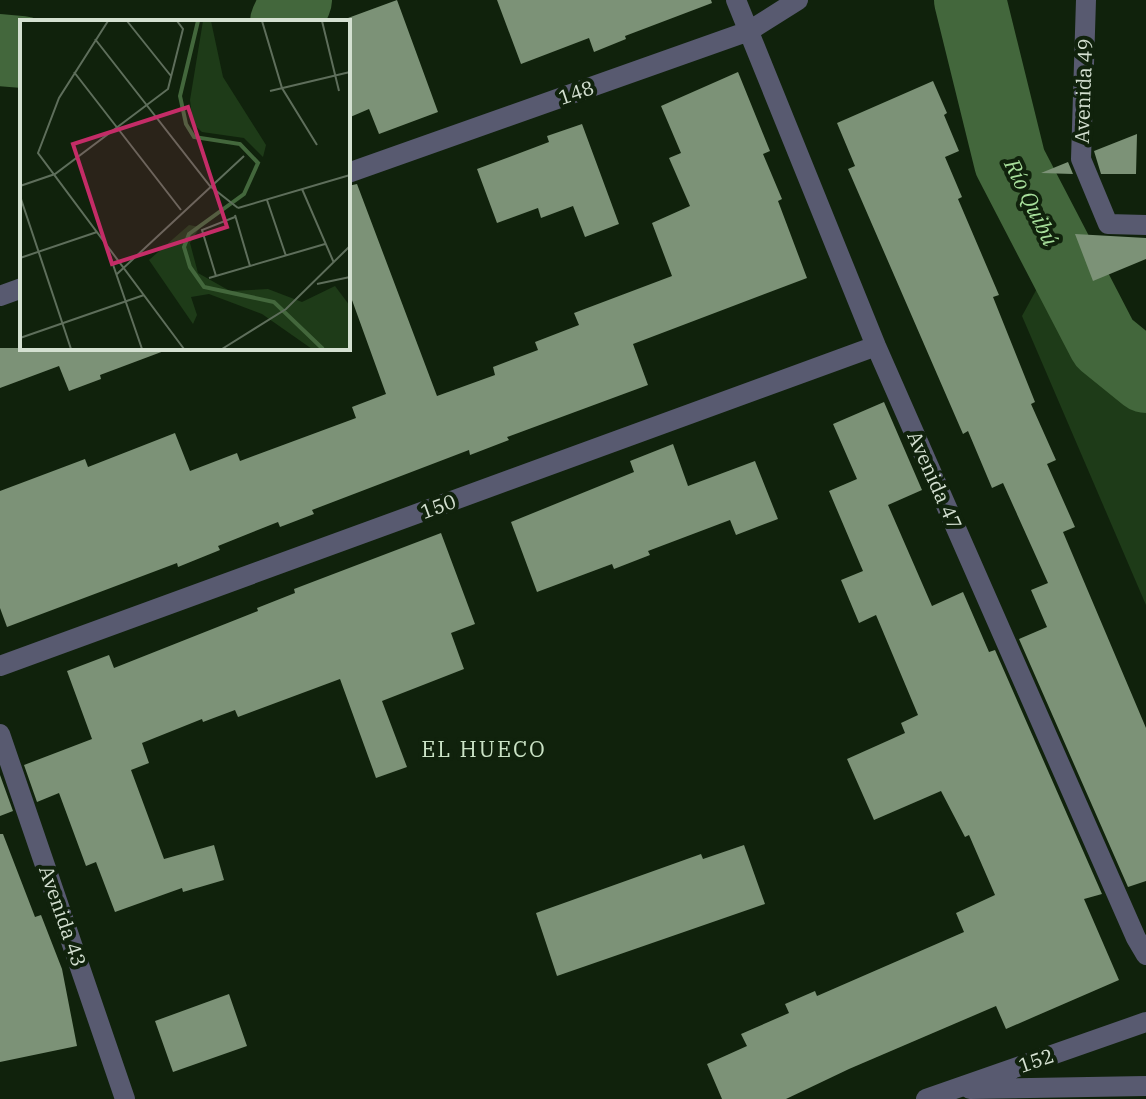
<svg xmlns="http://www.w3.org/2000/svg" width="1146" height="1099" viewBox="0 0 1146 1099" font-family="'IBM Plex Serif',serif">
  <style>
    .green { fill: #1e3b18 }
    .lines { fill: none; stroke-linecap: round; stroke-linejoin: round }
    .river { stroke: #43673c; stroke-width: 72 }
    .building { fill: #7c9277 }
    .minor { stroke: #585a70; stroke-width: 20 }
    .labels { text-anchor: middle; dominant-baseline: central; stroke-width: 8; stroke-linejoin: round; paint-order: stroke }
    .street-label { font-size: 20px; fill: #d4e0d1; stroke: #10220c }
    .water-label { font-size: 22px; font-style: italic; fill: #a7df9b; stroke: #10220c }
    .neighbourhood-label { font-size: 22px; letter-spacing: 2px; fill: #cae2c5; stroke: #10220c }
    .inset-river { fill: none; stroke: #43673c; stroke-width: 4 }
    .inset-road { fill: none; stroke: #5e6e5b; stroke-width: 2 }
    .view { fill: #c42c67; fill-opacity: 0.15; stroke: #c42c67; stroke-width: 4 }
    .inset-edge { fill: none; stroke: #d4e0d1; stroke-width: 4 }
  </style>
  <rect width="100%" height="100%" fill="#10220c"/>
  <path class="green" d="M1069,230L1092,282L1146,334V605L1022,316Z"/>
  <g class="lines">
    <path class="river" d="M970,0L1010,162L1104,343L1146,377
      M286,22L296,0
      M0,50L22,52"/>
  </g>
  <path class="building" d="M397,0L438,112L379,134L369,109L348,118V18Z
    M497,0H711L712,3L625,36L626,39L594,52L589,38L521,64Z
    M738,72L770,151L763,154L782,199L778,201L807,278L633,344L648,385L507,437L509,440L470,455L469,450L312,510L314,514L280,527L278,522L218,546L220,550L178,567L177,563L7,627L0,608V491L85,459L88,467L175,433L190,471L237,453L240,461L356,418L352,407L386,394L348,289V186L357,184L437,396L495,375L493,367L538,350L535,342L579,325L574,313L672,276L652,223L690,206L669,158L681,153L661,106Z
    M933,81L947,113L944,115L959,151L945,157L962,197L958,199L999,295L993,297L1035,402L1031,404L1056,460L1047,464L1075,527L1063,532L1146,728V881L1128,887L1019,639L1047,627L1031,590L1048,583L1003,483L992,488L968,431L963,434L848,169L855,166L837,123Z
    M582,124L619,224L585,237L573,206L541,218L538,208L497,223L477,169L549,142L547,136Z
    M1137,134L1136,174H1101L1094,151Z
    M1068,162L1073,174L1041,173Z
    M1075,234L1146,238V259L1093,281Z
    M0,348H164V351L100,375L101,379L69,391L59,366L0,388Z
    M884,402L922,490L888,505L932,606L963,592L989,652L995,650L1102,894L1084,899L1119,980L1006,1029L996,1006L849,1069L786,1099H722L707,1064L747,1046L741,1034L789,1013L785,1004L815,991L817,996L964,932L956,913L995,895L969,835L965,837L941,791L874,820L847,759L905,733L901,723L918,715L876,615L859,623L841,580L863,571L829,491L857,479L833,424Z
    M673,444L688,486L755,461L778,519L736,535L730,520L648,551L650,555L614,569L612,564L537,592L511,522L634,472L630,461Z
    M441,533L475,624L451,633L464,669L382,701L407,767L376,778L340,679L238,717L235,710L203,722L202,719L142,743L149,763L131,770L164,859L214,845L224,880L183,892L182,888L115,912L96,862L86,866L59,793L37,802L24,765L92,739L67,671L109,655L114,668L258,611L257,608L295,593L294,589Z
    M0,775L13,811L0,816Z
    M0,834H3L35,917L41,915L62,969L77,1046L0,1062Z
    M744,845L765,904L557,976L536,913L701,854L703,859Z
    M229,994L247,1046L173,1072L155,1021Z"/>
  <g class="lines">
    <path class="minor" d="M736,0L876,346L1136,938L1146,955
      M1086,0L1081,159L1108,224L1146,225
      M348,173L749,31L798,0
      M0,296L22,288
      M0,666L876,346
      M0,734L125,1099
      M970,1089L1146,1086
      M926,1099L1146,1022"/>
  </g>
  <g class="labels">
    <g class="street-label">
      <text transform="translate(1083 91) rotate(-88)">Avenida 49</text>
      <text transform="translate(576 92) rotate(-19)">148</text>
      <text transform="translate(935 480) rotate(66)">Avenida 47</text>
      <text transform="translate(438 506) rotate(-20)">150</text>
      <text transform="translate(63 916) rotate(71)">Avenida 43</text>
      <text transform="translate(1036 1060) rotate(-19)">152</text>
    </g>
    <g class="water-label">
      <text transform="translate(1032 202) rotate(64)">Río Quibú</text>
    </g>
    <g class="neighbourhood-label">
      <text x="484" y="748">EL HUECO</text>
    </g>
  </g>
  <g transform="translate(20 20)">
    <rect width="330" height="330" fill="#10220c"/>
    <path d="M183,1H191L203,57L246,125L243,137L224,118L182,112L173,104L170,80ZM169,205L180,207L170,223L178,253L210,271L248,269L282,282L315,266L330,286V329H292L242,294L189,274L171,277L177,295L173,304L129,240Z" fill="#1e3b18"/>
    <path class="inset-river" d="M178,1L160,76L166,104L174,117L220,124L238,143L224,174L169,214L164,227L170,247L184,267L254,282L303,329"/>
    <path class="inset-road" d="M88,1L39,78L18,133L164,329M107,1L151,56M242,1L262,68L297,125M302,1L319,71M75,19L190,166L218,188M54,52L161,190M250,71L330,52M0,166L35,154L148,69L163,9L157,1M282,169L314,243M0,176L51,329M247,180L266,236M218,188L330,155M215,195L230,246M88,230L122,329M0,238L77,212M97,254L224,136M196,256L182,210L215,197M189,258L305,224M297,264L330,257M0,318L124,275M202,329L266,289L330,226"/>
    <path class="view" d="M168,87L207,207L92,244L53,124Z"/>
    <rect width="330" height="330" class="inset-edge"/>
  </g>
</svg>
